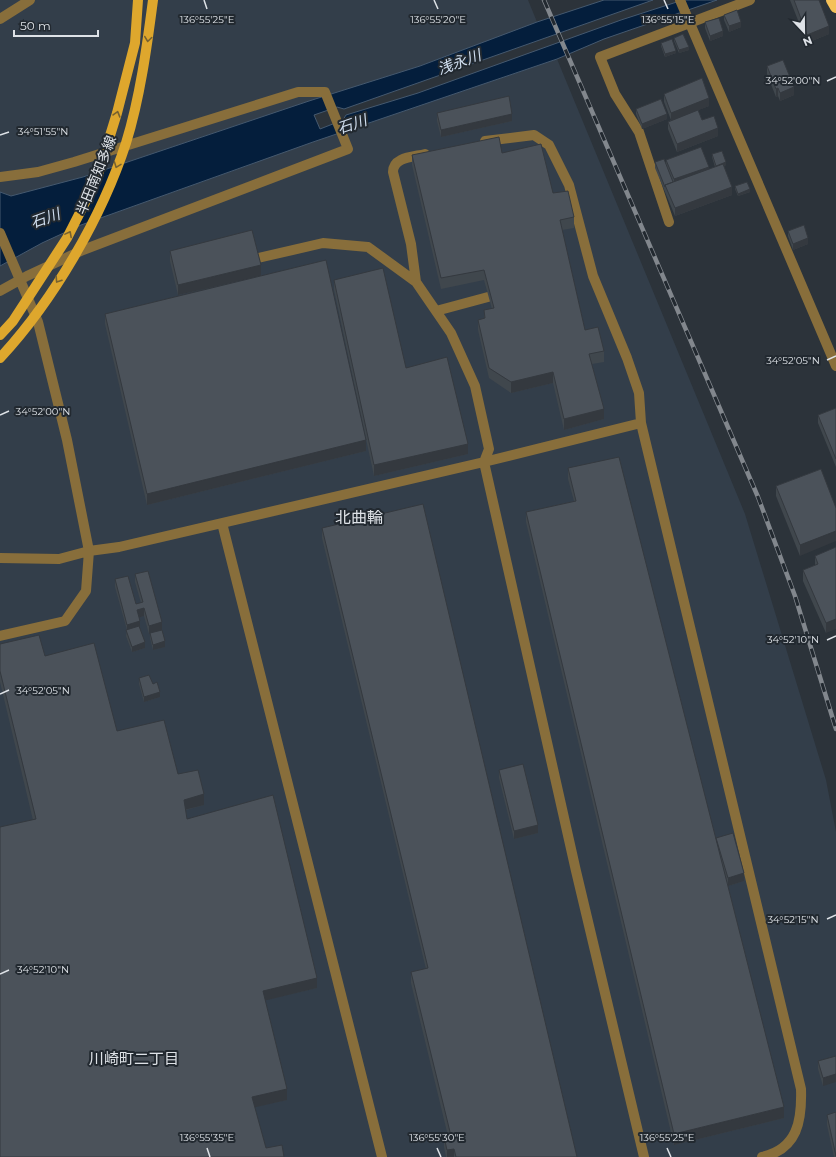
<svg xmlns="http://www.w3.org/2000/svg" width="836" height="1157" viewBox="0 0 836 1157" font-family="Montserrat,'Noto Sans JP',sans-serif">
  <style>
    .built { fill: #333e4a }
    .water { fill: #041e3c; stroke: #45596f }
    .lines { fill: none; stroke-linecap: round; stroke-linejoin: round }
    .minor { stroke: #886e3b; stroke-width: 10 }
    .major { stroke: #dea72d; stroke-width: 10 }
    .highway { stroke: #f5c158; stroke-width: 12 }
    .rail-casing { stroke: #82878d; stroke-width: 4.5 }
    .rail { stroke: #222930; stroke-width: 3; stroke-dasharray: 9; stroke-linecap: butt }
    .wall { fill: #40474d }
    .shaded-wall { fill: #34393f }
    .building { fill: #4b525a; stroke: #34393f }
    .oneway { stroke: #77622f }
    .ticks { fill: none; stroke: #dee2e7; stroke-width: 1.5 }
    .labels { text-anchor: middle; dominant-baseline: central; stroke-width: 4; stroke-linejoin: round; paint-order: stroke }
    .street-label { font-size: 14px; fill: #dee2e7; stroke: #222930 }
    .water-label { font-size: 15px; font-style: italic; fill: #d1dff0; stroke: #222930 }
    .neighbourhood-label { font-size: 15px; fill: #dee2e7; stroke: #222930 }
    .quarter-label { font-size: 16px; fill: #dee2e7; stroke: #222930 }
    .ticks-label { font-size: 10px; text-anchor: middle; fill: #dee2e7; stroke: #222930; stroke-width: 4; stroke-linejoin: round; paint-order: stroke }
  </style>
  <rect width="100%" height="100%" fill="#2c333a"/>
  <path class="built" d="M0,0H528L537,22L420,66L309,101L83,177L11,196L0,192Z
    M557,59L745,514L826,780L836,832V1157H0V266L42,243L81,225L313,142Z"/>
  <path class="water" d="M604,0H653L344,109L337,107L314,115L320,129L343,120L346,115L418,93L621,20L683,0H717L604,39L557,59L313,142L81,225L42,243L0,266V192L11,196L83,177L309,101L420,66L537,22Z"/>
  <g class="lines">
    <path class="minor" d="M680,0L836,366
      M0,19L30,0
      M485,141L534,135L549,145L569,185L593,276L627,358L639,393L641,423L801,1089C802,1120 798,1149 762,1157
      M0,177L38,172L74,162L298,92H325L348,149L83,250L27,276L0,291
      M669,222L639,132L615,94L600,57L750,0
      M0,233L38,322L67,440L89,551L86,591L65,621L0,636
      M416,282L411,244L393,172C393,157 413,157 425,154
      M436,311L488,297
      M641,423L484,462L576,871L644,1157
      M222,523L382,1157
      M0,558L59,559L89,551L119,547L484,462L489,449L475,386L451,333L416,282L368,247L323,243L258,258"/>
    <path class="major" d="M0,335L13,321L67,238L96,181L117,113L135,43L138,0
      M0,358C53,301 102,217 126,143C140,98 147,46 153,0"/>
    <path class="highway" d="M832,0L836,7"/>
    <defs>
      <path id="rail" d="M544,0L758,497L795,596L836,729"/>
    </defs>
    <use href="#rail" class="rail-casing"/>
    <use href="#rail" class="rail"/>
  </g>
  <path class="wall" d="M790,0H819L829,34L807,43Z
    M724,15L741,27L729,32L724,20Z
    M705,22L723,36L710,41L705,28Z
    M674,38L689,50L679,53L674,41Z
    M661,43L676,53L665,57L661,46Z
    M767,66L794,95L780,101L778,96L776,97L767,74Z
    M664,94L709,106L698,110L702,120L718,136L677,152L668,129V122L671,120L664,102Z
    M636,109L667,119L642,129L636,114Z
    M437,113L512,121L441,137L437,121Z
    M502,153L553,193L574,217V228L562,230L585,330L604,351V362L592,364L604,419L564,430L553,383L511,393L489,378L478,330V320L484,318V310L492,309L484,280L441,289L412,165V155Z
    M712,154L726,165L724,166L732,195L675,216L655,168V162L666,164V160L709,169L715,167L712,157Z
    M735,186L750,192L738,196L735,189Z
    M788,231L808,244L793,250L788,236Z
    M170,251L261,276L178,295L170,261Z
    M334,280L406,368L468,454L374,476L334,290Z
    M105,314L366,451L147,505L105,324Z
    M836,408V467L818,423V415Z
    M568,468L716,839L744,881L728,886L784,1118L674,1145L526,522V512L574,501L568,479Z
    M821,469L800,556L776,496V486Z
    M322,528L577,1157H446L444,1147V1137L448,1136L411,983V972L426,969L322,538Z
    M836,547L826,633L803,581V570L815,565V556Z
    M135,574L162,630L165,647L153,650L150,638V633L149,634L144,616L139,617L140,628L145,648L132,652L126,636L127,630L115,587V579L136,604L141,603L135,582Z
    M0,644L45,656L117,731L178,774L204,805L186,810L187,819L317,988L265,1000L287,1100L254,1107L266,1148L0,1157L33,820L0,682Z
    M139,678L160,697L144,702L139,684Z
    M499,770L538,833L514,839L499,778Z
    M836,1056L823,1086L818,1069V1061Z
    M827,1115L836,1157H834L827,1125Z"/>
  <path class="shaded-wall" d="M741,22V27L729,32V26Z
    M829,26V34L807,43V35Z
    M723,31V36L710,41V36Z
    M689,47V50L679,53V50Z
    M676,51V53L665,57V54Z
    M794,87V95L780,101V93Z
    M778,88V96L776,97V89Z
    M709,98V106L671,121V113Z
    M512,114V121L441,137V130Z
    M667,114V119L642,129V124Z
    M718,128V136L677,152V144Z
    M726,162V165L716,169V166Z
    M709,167V175L674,184V179Z
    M732,187V195L675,216V208Z
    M750,189V192L738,196V194Z
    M808,238V244L793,250V244Z
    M261,265V276L178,295V285Z
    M553,372V383L511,393V382Z
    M604,409V419L564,430V419Z
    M366,440V451L147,505V494Z
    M468,444V454L374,476V465Z
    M836,531V541L800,556V545Z
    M144,608V616L137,618V610Z
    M836,619V629L826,633V623Z
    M140,621V629L127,633V625Z
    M162,622V630L149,634V626Z
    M165,641V647L153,650V645Z
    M145,642V648L132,652V647Z
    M160,692V697L144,702V697Z
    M204,794V805L184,810V800Z
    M538,825V833L514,839V831Z
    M744,873V881L728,886V878Z
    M317,978V988L263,1001V991Z
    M836,1074V1082L823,1086V1078Z
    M287,1089V1100L252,1108V1097Z
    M784,1107V1118L674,1145V1134Z
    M454,1149V1157H447V1150Z"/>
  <path class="building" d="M794,0H819L829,26L807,35Z
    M737,10L741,22L729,26L724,15Z
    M719,18L723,31L710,36L705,22Z
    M683,34L689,47L679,50L674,38Z
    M672,39L676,51L665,54L661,43Z
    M783,60L794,87L780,93L778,88L776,89L767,66Z
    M702,78L709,98L671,113L664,94Z
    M509,96L512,114L441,130L437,113Z
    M661,99L667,114L642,124L636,109Z
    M698,110L702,120L714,116L718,128L677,144L668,122Z
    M499,137L502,153L541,144L553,193L568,191L574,217L560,220L585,330L598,327L604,351L589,354L604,409L564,419L553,372L511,382L489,368L478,320L485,318L484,310L494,308L484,270L441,278L412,155Z
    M701,147L709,167L674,179L666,160Z
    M722,151L726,162L716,166L712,154Z
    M664,159L673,182L665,185V187L655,162Z
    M723,164L732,187L675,208L665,185Z
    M747,182L750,189L738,194L735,186Z
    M804,225L808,238L793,244L788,231Z
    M252,230L261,265L178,285L170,251Z
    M326,260L366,440L147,494L105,314Z
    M383,268L406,368L447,357L468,444L374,465L334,280Z
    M836,408V459L818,415Z
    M619,457L784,1107L674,1134L526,512L576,501L568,468Z
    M821,469L836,508V531L800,545L776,486Z
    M423,504L577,1157H456L454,1149L447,1150L444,1137L451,1136L411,972L428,968L322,528Z
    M836,547V619L826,623L803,570L818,564L815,556Z
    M148,571L162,622L149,626L144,608L137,610L140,621L127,625L115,579L128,576L136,604L143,602L135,574Z
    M139,626L145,642L132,647L126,630Z
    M162,630L165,641L153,645L150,633Z
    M39,635L45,656L94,643L117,731L164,720L178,774L198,770L204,794L184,800L187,819L273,795L317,978L263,991L287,1089L252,1097L266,1148L282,1145L284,1157H0V827L36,819L0,671V644Z
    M149,675L153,684L157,682L160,692L144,697L139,678Z
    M523,764L538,825L514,831L499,770Z
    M733,833L744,873L728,878L716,838Z
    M836,1056V1074L823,1078L818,1061Z
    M836,1112V1156L827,1115Z"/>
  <defs><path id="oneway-chevron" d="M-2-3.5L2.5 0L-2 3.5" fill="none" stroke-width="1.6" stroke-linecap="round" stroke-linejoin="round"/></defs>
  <g class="oneway">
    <use href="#oneway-chevron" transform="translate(148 39) rotate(98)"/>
    <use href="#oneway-chevron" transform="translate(117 114) rotate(-74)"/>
    <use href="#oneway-chevron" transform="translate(117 165) rotate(111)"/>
    <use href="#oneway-chevron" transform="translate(69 234) rotate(-62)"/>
    <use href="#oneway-chevron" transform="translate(58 280) rotate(123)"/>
  </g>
  <path class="ticks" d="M204,0L207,9M434,0L438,9M664,0L668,9M827,81L836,77M0,135L9,132M827,360L836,356M0,415L9,411M827,640L836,636M0,694L9,690M827,919L836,915M0,974L9,970M207,1148L210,1157M437,1148L441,1157M667,1148L671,1157"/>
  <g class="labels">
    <g class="street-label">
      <text transform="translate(96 175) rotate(-68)">半田南知多線</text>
    </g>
    <g class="water-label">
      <text transform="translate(459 62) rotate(-20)">浅永川</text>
      <text transform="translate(352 124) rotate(-19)">石川</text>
      <text transform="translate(45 218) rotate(-20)">石川</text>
    </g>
    <g class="neighbourhood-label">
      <text x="134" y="1058">川崎町二丁目</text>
    </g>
    <g class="quarter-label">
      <text x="359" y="517">北曲輪</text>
    </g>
  </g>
  <g class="ticks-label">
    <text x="668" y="23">136°55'15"E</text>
    <text x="207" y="23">136°55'25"E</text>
    <text x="438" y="23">136°55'20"E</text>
    <text x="793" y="84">34°52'00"N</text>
    <text x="43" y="135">34°51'55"N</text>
    <text x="793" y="364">34°52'05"N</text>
    <text x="43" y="415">34°52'00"N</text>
    <text x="793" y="643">34°52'10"N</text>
    <text x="43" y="694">34°52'05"N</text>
    <text x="793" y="923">34°52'15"N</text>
    <text x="43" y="973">34°52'10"N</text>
    <text x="207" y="1141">136°55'35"E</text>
    <text x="437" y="1141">136°55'30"E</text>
    <text x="667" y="1141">136°55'25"E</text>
  </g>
  <g transform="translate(804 32) rotate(158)" stroke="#222930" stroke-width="3" paint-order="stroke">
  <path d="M0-3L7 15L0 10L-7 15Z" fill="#dee2e7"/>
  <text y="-6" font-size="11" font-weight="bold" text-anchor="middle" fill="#dee2e7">N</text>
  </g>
  <path d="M14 30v6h84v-6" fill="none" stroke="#dee2e7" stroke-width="2"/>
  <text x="20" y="30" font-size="12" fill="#dee2e7" stroke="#222930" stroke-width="3" paint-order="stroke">50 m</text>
</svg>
